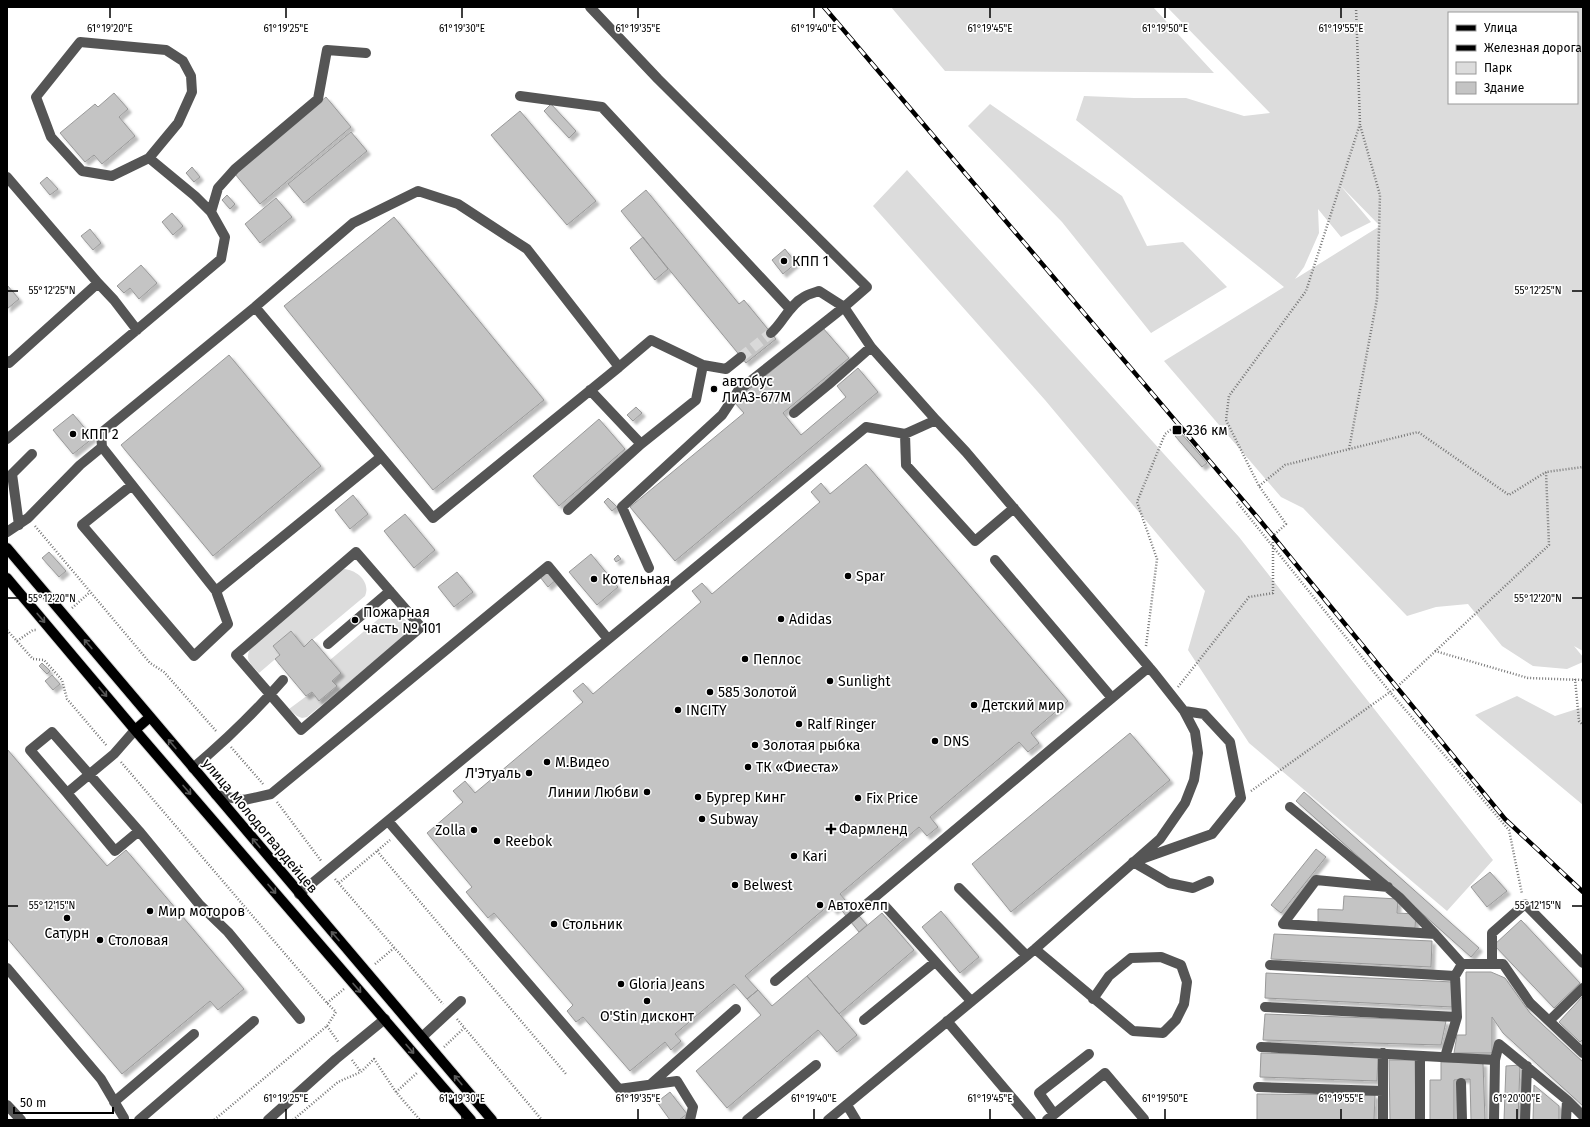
<svg xmlns="http://www.w3.org/2000/svg" width="1590" height="1127" viewBox="0 0 1590 1127" font-family="'Fira Sans',sans-serif">
  <style>
    .green { fill: #dcdcdc; fill-rule: evenodd }
    .building { fill: #c4c4c4; stroke: #999; filter: url(#shadow) }
    .lines { fill: none; stroke-linecap: round; stroke-linejoin: round }
    .minor-tunnel { stroke: #d9d9d9; stroke-width: 10; stroke-dasharray: 10 5; stroke-linecap: butt }
    .major-casing { stroke: #dbdbdb; stroke-width: 12 }
    .path { stroke: #777; stroke-width: 2.5; stroke-dasharray: 1 2; stroke-linecap: butt }
    .minor { stroke: #555; stroke-width: 10 }
    .major { stroke: #000; stroke-width: 10 }
    .rail-casing { stroke: #000; stroke-width: 4.5 }
    .rail { stroke: #fff; stroke-width: 3; stroke-dasharray: 9; stroke-linecap: butt }
    .oneway { stroke: #595959 }
    .ticks { fill: none; stroke: #000; stroke-width: 1.5 }
    .poi-dot { fill: #000; stroke: #fff; stroke-width: 1.5 }
    .labels { text-anchor: middle; dominant-baseline: central; stroke-width: 3.5; stroke-linejoin: round; paint-order: stroke }
    .poi-label { font-size: 14px; fill: #000; stroke: #fff; text-anchor: start }
    .street-label { font-size: 14px; fill: #000; stroke: #fff }
    .ticks-label { font-size: 10px; text-anchor: middle; fill: #000; stroke: #fff; stroke-width: 3.5; stroke-linejoin: round; paint-order: stroke }
  </style>
  <defs>
    <filter id="shadow"><feDropShadow dx="3.5" dy="3.5" stdDeviation="1" flood-color="#0004"/></filter>
  </defs>
  <rect width="100%" height="100%" fill="#fff"/>
  <path class="green" d="M891,7H1153L1214,73L945,71Z
    M1167,7H1583V651L1574,646L1583,657V662L1567,669L1533,666L1502,646L1468,604L1436,607L1407,616L1303,508L1281,497L1164,361L1284,287L1076,120L1084,96L1134,98H1186L1244,116L1270,113ZM1449,13H1577V103H1449ZM1340,185L1380,226L1295,279L1304,267L1319,233L1318,209L1341,237L1371,222Z
    M990,104L1122,196L1147,246L1183,242L1227,287L1151,333L1062,222L968,126Z
    M907,170L1239,537L1493,860L1447,911L1249,743L1188,650L1205,591L1045,400L873,206Z
    M344,569C357,570 371,582 365,596L304,647L291,631L273,646L280,655L259,673C250,663 245,661 250,648L338,572Z
    M389,613L401,615L407,622L408,633L405,637L307,717L302,718L297,716L289,709L312,692L319,701L336,687L332,681L330,660L382,616Z
    M1517,696L1555,716L1583,707V805L1475,715Z"/>
  <path class="building" d="M114,93L128,109L119,117L135,136L102,164L94,155L85,162L60,133L95,104L98,107Z
    M326,97L351,127L260,204L235,174Z
    M551,104L576,131L569,138L544,111Z
    M520,111L596,201L567,225L491,135Z
    M351,132L367,151L304,203L288,184Z
    M192,167L200,177L194,182L186,173Z
    M47,177L58,189L50,195L40,183Z
    M646,190L739,304L744,300L776,339L746,363L621,211Z
    M227,195L235,204L230,209L222,200Z
    M276,198L292,217L260,243L245,224Z
    M172,213L183,226L173,235L162,222Z
    M394,217L544,400L433,490L284,306Z
    M90,229L101,243L93,250L81,236Z
    M643,237L668,269L655,280L630,248Z
    M785,249L796,263L783,274L772,260Z
    M141,265L157,283L139,299L130,288L124,293L117,286Z
    M7,285L19,299L7,309Z
    M823,328L849,358L783,413L801,435L846,397L837,386L858,368L878,392L675,561L630,507L744,413L734,402Z
    M229,355L321,466L213,556L121,445Z
    M636,407L642,413L633,421L627,415Z
    M73,414L93,438L73,454L53,430Z
    M599,419L625,449L559,506L533,476Z
    M1180,432L1207,463L1202,467L1175,436Z
    M866,464L1068,701L1031,733L1039,743L1028,752L1019,742L930,817L938,827L927,836L919,827L840,894L846,901L839,907L834,911L829,905L745,976L758,990L747,999L734,984L675,1034L681,1041L671,1050L665,1042L630,1071L583,1017L576,1022L567,1011L573,1005L494,913L488,918L466,892L472,887L427,833L463,802L453,791L465,781L475,793L583,702L573,691L583,683L593,694L701,602L692,591L702,583L712,594L820,502L811,492L821,483L830,494Z
    M353,495L368,514L350,529L335,510Z
    M608,498L617,507L612,511L604,502Z
    M405,514L435,550L414,568L384,531Z
    M49,552L66,571L59,577L42,558Z
    M591,554L618,587L597,605L569,572Z
    M618,555L621,559L616,562L614,559Z
    M550,569L558,578L548,587L540,577Z
    M457,572L473,592L454,607L438,587Z
    M291,631L304,647L312,639L341,673L332,681L337,686L319,701L312,692L306,696L275,659L280,655L273,646Z
    M42,663L50,671L47,674L39,666Z
    M52,675L60,684L53,690L45,681Z
    M1130,733L1170,780L1011,912L972,864Z
    M7,749L107,866L126,850L244,989L218,1010L210,1001L122,1074L7,938Z
    M1304,792L1479,948L1471,957L1296,801Z
    M1316,849L1326,857L1281,913L1271,905Z
    M1490,872L1507,891L1487,907L1471,887Z
    M1344,896L1398,899L1397,913L1416,914L1415,928L1318,922V909L1343,910Z
    M846,901L867,925L859,932L839,907Z
    M941,911L979,957L960,973L922,927Z
    M882,913L914,950L839,1014L807,976Z
    M1521,920L1580,983L1554,1008L1494,945Z
    M1274,934L1432,941L1431,967L1271,959Z
    M1466,972H1491L1505,978L1530,1013L1583,1062V1106L1503,1033L1492,1017V1053H1454L1457,1035H1466Z
    M1266,973L1453,982L1452,1007L1265,998Z
    M807,976L857,1035L837,1052L818,1030L727,1108L696,1071L761,1015L747,999L758,990L772,1006Z
    M1583,996V1039L1580,1042L1559,1022Z
    M1265,1014L1446,1021L1441,1045L1263,1040Z
    M1261,1053L1378,1056L1377,1081L1260,1077Z
    M1389,1060H1415L1416,1120H1390Z
    M1441,1062L1483,1063L1485,1120H1471L1470,1079L1454,1080V1120H1430V1080H1441Z
    M1520,1065L1518,1120H1504L1506,1066Z
    M1534,1085L1559,1106V1120H1533Z
    M670,1092L687,1114L679,1120H670L657,1102Z
    M1257,1094L1375,1095L1374,1120H1257Z"/>
  <g class="lines">
    <path class="minor-tunnel" d="M741,357L771,333"/>
    <defs>
      <path id="major" d="M7,548L492,1120
        M7,578L135,730L471,1120
        M135,730L150,717"/>
    </defs>
    <use href="#major" class="major-casing"/>
    <path class="path" d="M1349,449L1377,299L1380,195L1360,125
      M1259,486L1285,465L1418,432L1509,495L1546,472
      M1237,502L1390,692L1509,830L1522,894
      M35,526L150,663L164,672L217,732
      M72,608L90,592
      M7,630L33,659L44,660L62,680L67,699L107,746
      M17,641L33,630H36
      M1146,646L1157,559L1137,502L1165,434L1173,428
      M1435,651L1528,678L1583,680
      M1575,679L1579,721L1583,725
      M1178,687L1249,597L1273,593V536L1286,524L1259,486L1226,420L1229,396L1306,291L1360,124L1356,7
      M231,747L263,784
      M121,762L327,1003L336,1012L327,1026L214,1120
      M1251,791L1397,687L1549,545L1546,472L1583,467
      M277,802L322,862
      M377,851L566,1074
      M335,879L443,1004
      M339,883L390,840
      M375,964L394,948
      M327,1003L344,989
      M457,1019L542,1120
      M327,1026L339,1043
      M444,1047L464,1028
      M352,1060L361,1072
      M396,1092L417,1073
      M293,1120L338,1082L361,1072L374,1059L396,1092L420,1120"/>
    <path class="minor" d="M590,7L658,79L867,287L844,307L738,391L722,415L622,507L649,568
      M520,96L602,107L790,309
      M7,177L98,283L114,300L137,330
      M211,212L218,188L235,169L318,99L327,50L366,53
      M255,307L433,518L619,367L527,249L458,204L418,191L353,223L255,307L101,433L102,447L216,591L381,457
      M771,333C783,323 789,305 804,297C808,294 814,293 819,291L844,307L871,347L936,420
      M7,361L9,363L98,283
      M619,367L651,340L703,365L726,369L741,357
      M590,390L641,444
      M794,413L828,385L871,347
      M905,434L906,465L975,541L1014,508
      M7,439L221,259L225,237L211,212L195,196L149,158L178,123L192,92L191,76L183,61L166,50L80,42L36,97L51,137L82,171L112,176L149,158
      M132,485L82,525L194,656L228,624L216,591
      M568,510L641,444L696,400L703,365
      M19,525L12,474L32,454
      M7,532L28,518L80,465L102,447
      M356,552L421,627L301,730L236,655Z
      M995,560L1112,698
      M328,644L390,591
      M1184,711L1204,714L1230,742L1241,798L1212,834L1133,862L1169,883L1193,888L1209,881
      M135,730L114,754L67,793L30,750L52,732L139,831L199,904L228,932L300,1019
      M193,768C225,741 255,712 283,680
      M67,793L115,851L139,831
      M216,795L244,800L271,794L548,566L608,639
      M1290,807L1399,897L1435,934
      M388,821L619,1089L677,1081L693,1107L690,1120
      M959,888L1026,955
      M299,894L866,427L905,434L936,420L966,452L1154,673L1184,711L1195,732L1198,753L1194,780L1185,803L1160,839L1035,949L828,1120
      M885,906L971,1001
      M1283,924L1435,934L1462,964
      M1283,924L1316,880L1388,887
      M1035,949L1133,1031L1163,1033L1176,1020L1184,1004L1187,982L1181,965L1161,957L1131,958L1109,976L1093,999
      M1492,964V933L1525,904L1583,963
      M1270,965L1455,976
      M7,968L101,1079L124,1118
      M775,981L1149,667
      M1265,1007L1457,1017
      M864,1020L935,962
      M947,1021L1031,1120
      M1549,1021L1583,988
      M422,1037L461,1001
      M1261,1047L1495,1060
      M1383,1053V1120
      M1420,1056V1120
      M1445,1057L1457,1017L1455,976L1462,964H1503L1530,1003L1583,1053
      M1461,1083L1462,1120
      M651,1084L736,1009
      M1258,1087L1383,1091
      M114,1102L194,1034
      M7,1105L21,1120
      M847,1105L856,1120
      M1054,1114L1039,1093L1089,1054
      M139,1120L254,1021
      M268,1120L336,1059L385,1019
      M747,1120L816,1065
      M1047,1120L1105,1073L1144,1119
      M1494,1120L1495,1060L1499,1044L1567,1100L1583,1116
      M1525,1120L1527,1066
      M1566,1120L1567,1100"/>
    <use href="#major" class="major"/>
    <defs>
      <path id="rail" d="M824,7L1258,518L1505,819L1583,892"/>
    </defs>
    <use href="#rail" class="rail-casing"/>
    <use href="#rail" class="rail"/>
  </g>
  <defs><path id="oneway-shaft" d="M-6 0H5M1.5-3L5.5 0L1.5 3" fill="none" stroke-width="1.6" stroke-linecap="round" stroke-linejoin="round"/></defs>
  <g class="oneway">
    <use href="#oneway-shaft" transform="translate(41 618) rotate(50)"/>
    <use href="#oneway-shaft" transform="translate(88 644) rotate(-130)"/>
    <use href="#oneway-shaft" transform="translate(103 692) rotate(50)"/>
    <use href="#oneway-shaft" transform="translate(172 744) rotate(-130)"/>
    <use href="#oneway-shaft" transform="translate(187 790) rotate(49)"/>
    <use href="#oneway-shaft" transform="translate(256 843) rotate(-130)"/>
    <use href="#oneway-shaft" transform="translate(272 889) rotate(49)"/>
    <use href="#oneway-shaft" transform="translate(335 936) rotate(-131)"/>
    <use href="#oneway-shaft" transform="translate(357 988) rotate(49)"/>
    <use href="#oneway-shaft" transform="translate(410 1049) rotate(49)"/>
    <use href="#oneway-shaft" transform="translate(458 1080) rotate(-130)"/>
  </g>
  <path class="ticks" d="M110,8V18M286,8V18M462,8V18M638,8V18M814,8V18M990,8V18M1165,8V18M1341,8V18M8,291H18M1572,291H1582M8,598H18M1572,598H1582M8,906H18M1572,906H1582M286,1109V1119M462,1109V1119M638,1109V1119M814,1109V1119M990,1109V1119M1165,1109V1119M1341,1109V1119M1517,1109V1119"/>
  <g class="poi-dot">
    <circle cx="784" cy="261" r="4"/>
    <circle cx="714" cy="389" r="4"/>
    <rect x="1172" y="425" width="10" height="10" rx="2"/>
    <circle cx="73" cy="434" r="4"/>
    <circle cx="848" cy="576" r="4"/>
    <circle cx="594" cy="579" r="4"/>
    <circle cx="781" cy="619" r="4"/>
    <circle cx="355" cy="620" r="4"/>
    <circle cx="745" cy="659" r="4"/>
    <circle cx="830" cy="681" r="4"/>
    <circle cx="710" cy="692" r="4"/>
    <circle cx="974" cy="705" r="4"/>
    <circle cx="678" cy="710" r="4"/>
    <circle cx="799" cy="724" r="4"/>
    <circle cx="935" cy="741" r="4"/>
    <circle cx="755" cy="745" r="4"/>
    <circle cx="547" cy="762" r="4"/>
    <circle cx="748" cy="767" r="4"/>
    <circle cx="529" cy="773" r="4"/>
    <circle cx="647" cy="792" r="4"/>
    <circle cx="698" cy="797" r="4"/>
    <circle cx="858" cy="798" r="4"/>
    <circle cx="702" cy="819" r="4"/>
    <path d="M829 823h4v4h4v4h-4v4h-4v-4h-4v-4h4z"/>
    <circle cx="474" cy="830" r="4"/>
    <circle cx="497" cy="841" r="4"/>
    <circle cx="794" cy="856" r="4"/>
    <circle cx="735" cy="885" r="4"/>
    <circle cx="820" cy="905" r="4"/>
    <circle cx="150" cy="911" r="4"/>
    <circle cx="67" cy="918" r="4"/>
    <circle cx="554" cy="924" r="4"/>
    <circle cx="100" cy="940" r="4"/>
    <circle cx="621" cy="984" r="4"/>
    <circle cx="647" cy="1001" r="4"/>
  </g>
  <g class="labels">
    <g class="poi-label">
      <text x="792" y="261">КПП 1</text>
      <text x="722" y="381">автобус<tspan x="722" dy="16">ЛиАЗ-677М</tspan></text>
      <text x="1186" y="430">236 км</text>
      <text x="81" y="434">КПП 2</text>
      <text x="856" y="576">Spar</text>
      <text x="602" y="579">Котельная</text>
      <text x="363" y="612">Пожарная<tspan x="363" dy="16">часть № 101</tspan></text>
      <text x="789" y="619">Adidas</text>
      <text x="753" y="659">Пеплос</text>
      <text x="838" y="681">Sunlight</text>
      <text x="718" y="692">585 Золотой</text>
      <text x="982" y="705">Детский мир</text>
      <text x="686" y="710">INCITY</text>
      <text x="807" y="724">Ralf Ringer</text>
      <text x="943" y="741">DNS</text>
      <text x="763" y="745">Золотая рыбка</text>
      <text x="555" y="762">М.Видео</text>
      <text x="756" y="767">ТК «Фиеста»</text>
      <text x="521" y="773" text-anchor="end">Л'Этуаль</text>
      <text x="639" y="792" text-anchor="end">Линии Любви</text>
      <text x="706" y="797">Бургер Кинг</text>
      <text x="866" y="798">Fix Price</text>
      <text x="710" y="819">Subway</text>
      <text x="839" y="829">Фармленд</text>
      <text x="466" y="830" text-anchor="end">Zolla</text>
      <text x="505" y="841">Reebok</text>
      <text x="802" y="856">Kari</text>
      <text x="743" y="885">Belwest</text>
      <text x="828" y="905">Автохелп</text>
      <text x="158" y="911">Мир моторов</text>
      <text x="562" y="924">Стольник</text>
      <text x="67" y="933" text-anchor="middle">Сатурн</text>
      <text x="108" y="940">Столовая</text>
      <text x="629" y="984">Gloria Jeans</text>
      <text x="647" y="1016" text-anchor="middle">O'Stin дисконт</text>
    </g>
    <g class="street-label">
      <text transform="translate(260 826) rotate(50)">улица Молодогвардейцев</text>
    </g>
  </g>
  <g class="ticks-label">
    <text x="110" y="32">61°19'20"E</text>
    <text x="286" y="32">61°19'25"E</text>
    <text x="462" y="32">61°19'30"E</text>
    <text x="638" y="32">61°19'35"E</text>
    <text x="814" y="32">61°19'40"E</text>
    <text x="990" y="32">61°19'45"E</text>
    <text x="1165" y="32">61°19'50"E</text>
    <text x="1341" y="32">61°19'55"E</text>
    <text x="52" y="294">55°12'25"N</text>
    <text x="1538" y="294">55°12'25"N</text>
    <text x="52" y="602">55°12'20"N</text>
    <text x="1538" y="602">55°12'20"N</text>
    <text x="52" y="909">55°12'15"N</text>
    <text x="1538" y="909">55°12'15"N</text>
    <text x="286" y="1102">61°19'25"E</text>
    <text x="462" y="1102">61°19'30"E</text>
    <text x="638" y="1102">61°19'35"E</text>
    <text x="814" y="1102">61°19'40"E</text>
    <text x="990" y="1102">61°19'45"E</text>
    <text x="1165" y="1102">61°19'50"E</text>
    <text x="1341" y="1102">61°19'55"E</text>
    <text x="1517" y="1102">61°20'00"E</text>
  </g>
  <rect width="1590" height="1127" fill="none" stroke="#000000" stroke-width="16"/>
  <rect x="1448" y="12" width="130" height="92" fill="#ffffff" stroke="#999999"/>
  <rect x="1456" y="25" width="20" height="6" fill="#000000" stroke="#999999"/>
  <text x="1484" y="32" font-size="12" fill="#000000">Улица</text>
  <rect x="1456" y="45" width="20" height="6" fill="#000000" stroke="#999999"/>
  <text x="1484" y="52" font-size="12" fill="#000000">Железная дорога</text>
  <rect x="1456" y="62" width="20" height="12" fill="#dcdcdc" stroke="#999999"/>
  <text x="1484" y="72" font-size="12" fill="#000000">Парк</text>
  <rect x="1456" y="82" width="20" height="12" fill="#c4c4c4" stroke="#999999"/>
  <text x="1484" y="92" font-size="12" fill="#000000">Здание</text>
  <path d="M14 1107v6h99v-6" fill="none" stroke="#000000" stroke-width="2"/>
  <text x="20" y="1107" font-size="12" fill="#000000" stroke="#ffffff" stroke-width="3" paint-order="stroke">50 m</text>
</svg>
